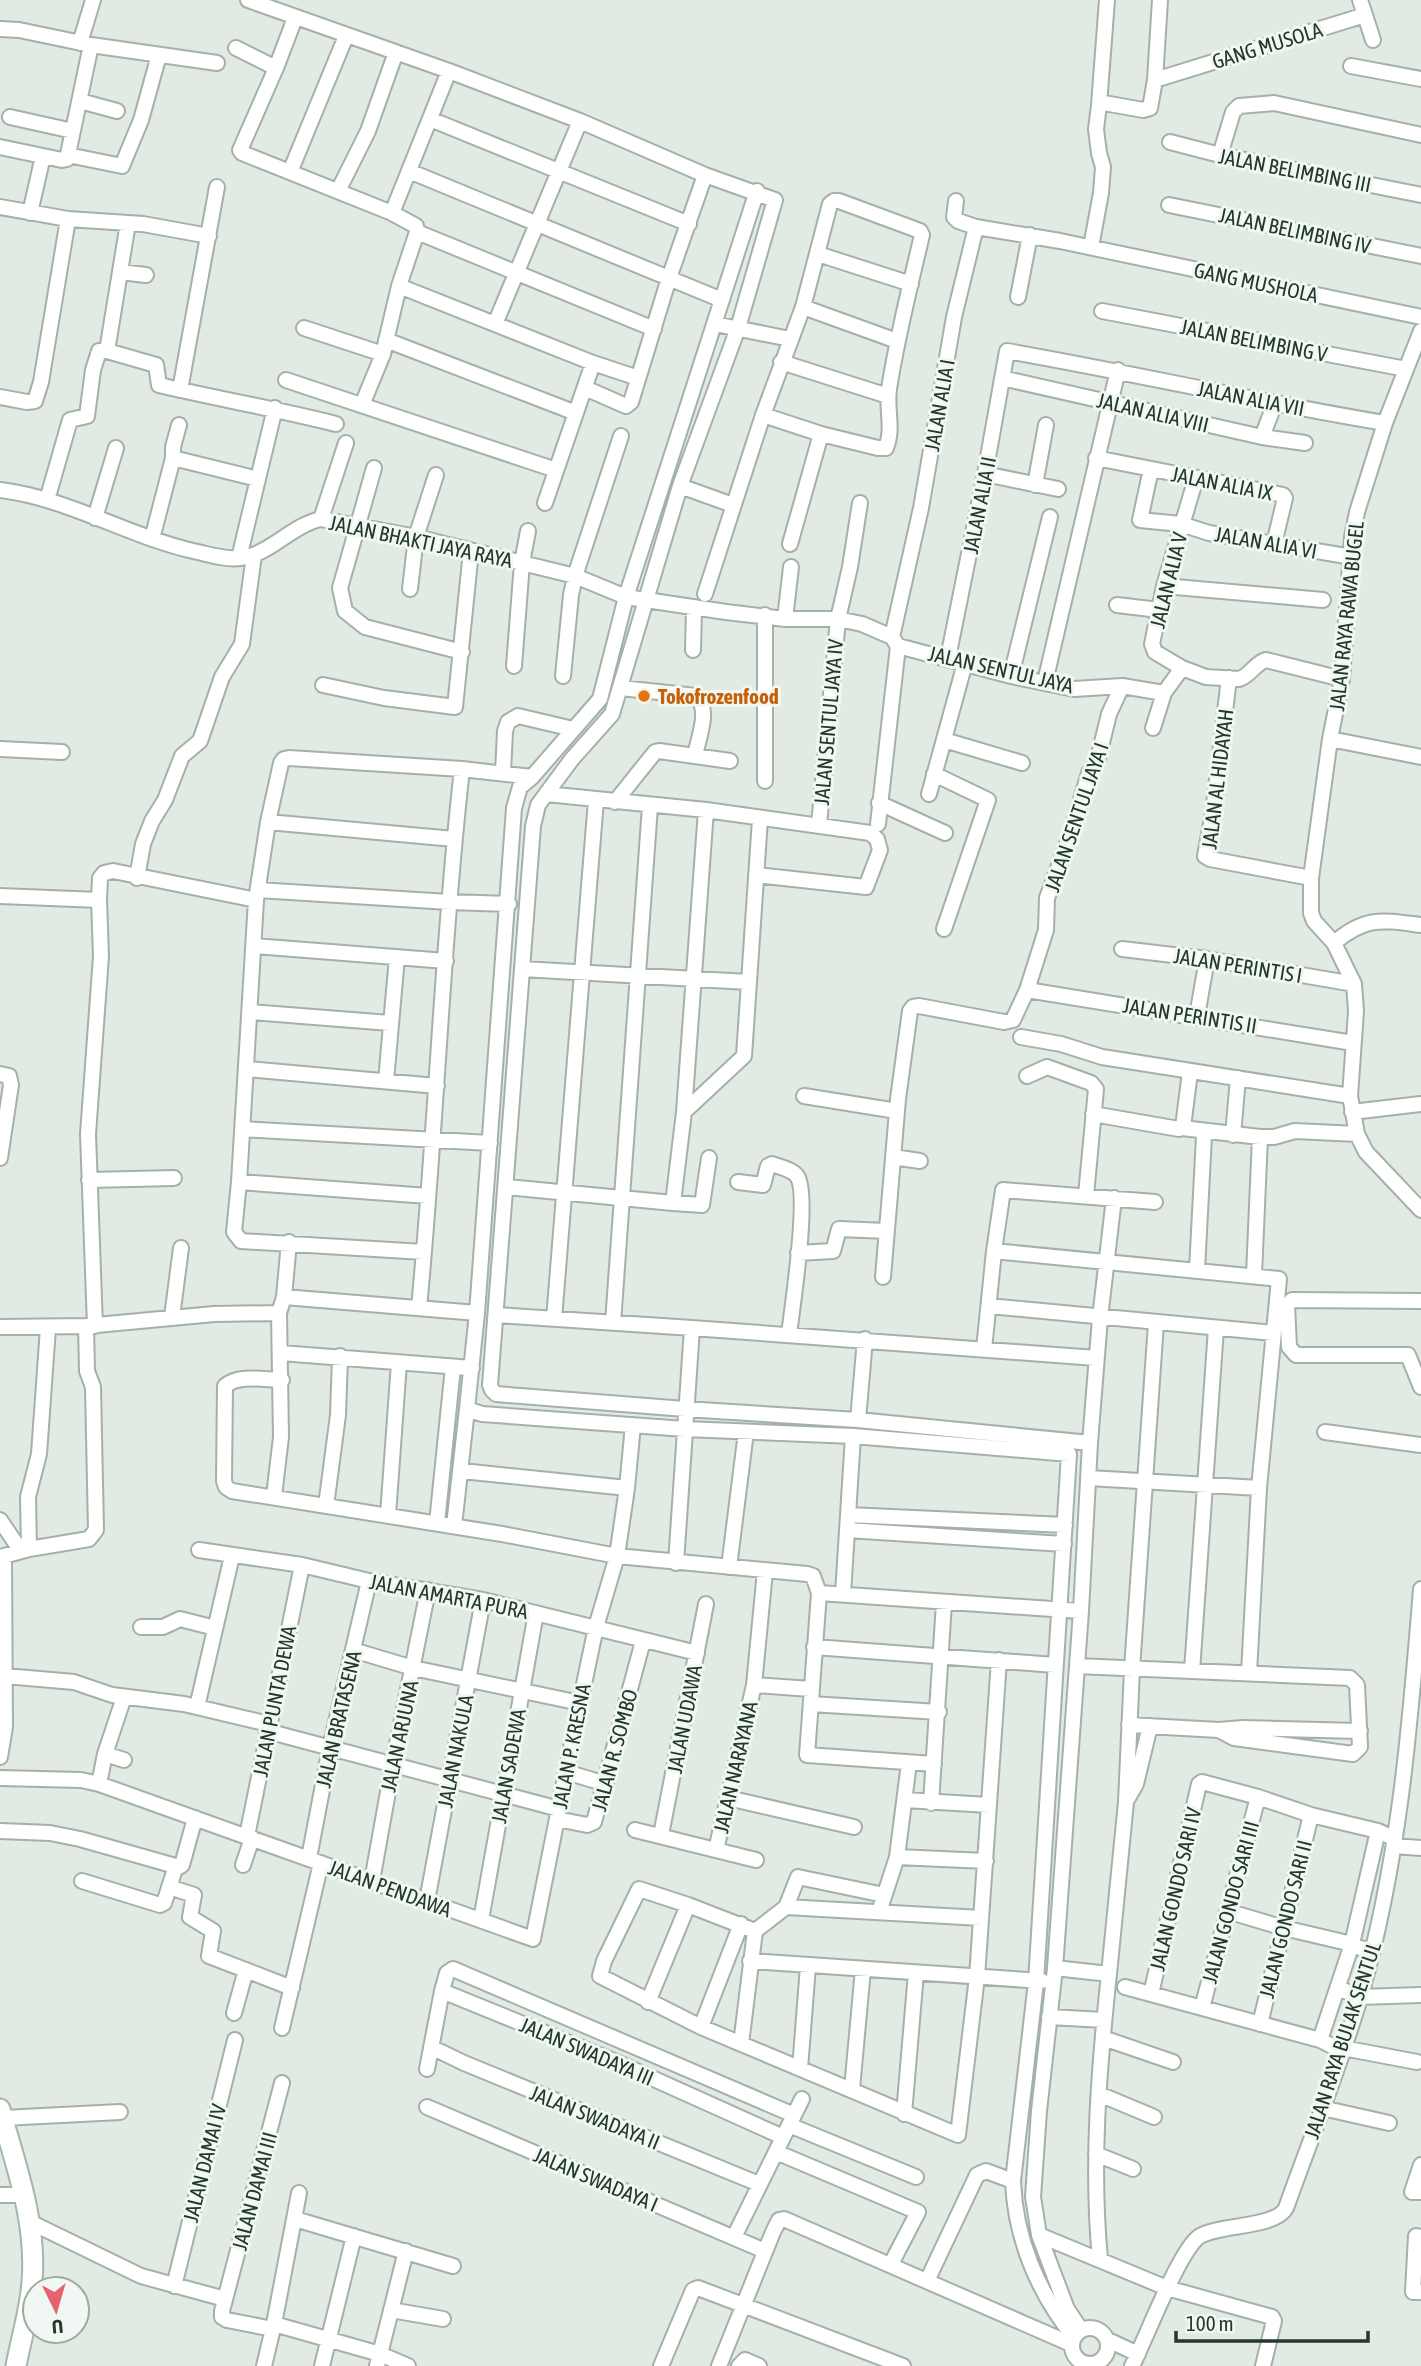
<svg xmlns="http://www.w3.org/2000/svg" width="1421" height="2366" viewBox="0 0 1421 2366" font-family="'Asap Condensed',sans-serif">
  <style>
    .lines { fill: none; stroke-linecap: round; stroke-linejoin: round }
    .street-casing { stroke: #a4b1a8; stroke-width: 18 }
    .secondary-casing { stroke: #a3b8aa; stroke-width: 23 }
    .street { stroke: #fff; stroke-width: 14 }
    .secondary { stroke: #fff; stroke-width: 19 }
    .food-dot { fill: #e8710a; stroke: #f1f7f2; stroke-width: 2.5 }
    .labels { text-anchor: middle; dominant-baseline: central; stroke-width: 6; stroke-linejoin: round; paint-order: stroke }
    .street-label { font-size: 21px; fill: #22392b; stroke: #f1f7f2 }
    .food-label { font-size: 21px; font-weight: bold; fill: #c56008; stroke: #f1f7f2; text-anchor: start }
  </style>
  <rect width="100%" height="100%" fill="#e1eae3"/>
  <g class="lines">
    <defs>
      <path id="street" d="M248,0L449,71L580,121L705,175L775,200L738,328L680,486L612,714L572,759L546,794L538,805L533,826L490,1385L492,1390L496,1394L685,1409L858,1420L1090,1443L1081,1611L1055,1968L1039,2111L1033,2197L1039,2235L1067,2309L1081,2330
        M1365,15L1373,40
        M295,18L276,68L240,150L242,153L392,213L416,226L417,232L399,286L383,354L362,405
        M0,29L19,30L91,45L217,63
        M80,43L93,0
        M236,48L276,68
        M1351,66L1421,79
        M1155,80L1365,15L1360,0
        M80,101L117,111
        M1099,105L1107,0
        M10,117L73,131
        M430,119L689,224
        M1170,142L1220,155L1421,195
        M0,147L43,156
        M68,155L122,166L141,120L159,55
        M1220,155L1233,112L1239,106L1274,103L1421,135
        M409,171L722,300
        M290,172L346,36
        M338,191L368,131L396,52
        M757,191L626,597L600,699L532,777L520,787L514,808L477,1313L467,1409L482,1414L685,1429L853,1436L1069,1454L1036,1982L1013,2181C1015,2238 1038,2293 1074,2337
        M956,201L954,217L958,221L976,227
        M1169,205L1421,256
        M0,207L68,219L143,224L209,236
        M30,213L43,156L62,160L67,159L91,45
        M392,213L449,71
        M417,232L654,329
        M1091,247L1101,193L1103,167L1099,153L1096,129L1099,105L1104,103L1143,110L1150,108L1155,80L1160,0
        M818,254L911,284
        M120,272L146,275
        M399,286L593,363L638,378
        M1018,297L1030,235
        M803,307L897,341
        M1102,311L1406,369
        M495,324L580,121
        M715,324L790,339
        M304,328L383,354
        M1421,331L1385,423L1357,512L1352,537L1342,679L1330,739L1311,878V913L1314,921L1334,943L1354,984L1356,1011L1350,1096L1357,1134L1366,1152L1421,1210
        M386,340L576,413
        M107,351L128,223
        M781,362L888,396
        M1002,378L1262,437L1305,443
        M286,380L556,470
        M585,388L626,406L631,402L669,278L705,175
        M180,390L217,187
        M0,397L27,402L35,401L41,382L68,219
        M1262,437L1275,403
        M173,458L258,479
        M1096,458L1283,495L1285,498L1274,544
        M374,468L340,588L345,611L365,627L462,652
        M1151,469L1140,520L1181,524L1209,533L1352,557
        M985,474L1058,489
        M1035,485L1046,425
        M680,486L733,505
        M0,490C67,498 128,536 193,551C208,554 225,560 240,558C268,556 292,525 321,519L416,537L575,576L626,597L726,612L785,619H838L862,624L892,637L898,646L1011,676L1074,689L1122,686L1164,693L1182,668L1206,677L1239,679C1250,676 1255,663 1266,660L1342,679
        M47,500L70,420L87,416L93,370L99,351H107L156,365L159,385C218,399 277,409 336,424
        M545,503L593,363
        M95,518L116,448
        M321,519L346,443
        M152,539L173,458V447L179,425
        M790,544L821,434
        M239,558L275,408
        M1164,586L1323,600
        M410,589L416,537L436,475
        M705,594L763,415L803,307L830,204L834,201H839L920,231L922,235C910,286 897,337 889,389C886,410 894,428 886,448H878L821,434L763,415
        M1117,605L1159,610
        M765,615V781
        M785,619L791,567
        M892,637L921,508L954,317L976,227L1060,241L1421,317
        M693,650L694,608
        M948,658L985,474L1007,351C1133,373 1258,402 1385,423
        M514,666L522,563L528,531
        M1182,668L1155,652L1152,644L1164,586L1196,478
        M563,676L571,595L575,576L621,436
        M1011,676L1050,517
        M1229,678L1213,813L1205,856L1210,859L1311,878
        M1045,682L1118,370
        M323,685L384,698L455,707L471,551
        M621,688L696,696C711,710 698,738 695,756
        M1153,728L1164,693
        M1330,739L1421,757
        M944,740L1022,763
        M0,749L62,752
        M503,773L505,731L508,722L518,716L573,729
        M934,774L988,800L944,929
        M546,794L706,810L870,833L877,839L880,850L866,887L756,875
        M929,794L965,663
        M615,802L655,752L659,751L730,761
        M879,803L945,833
        M268,822L454,839
        M878,824L898,646
        M819,825L838,619L850,567L860,503
        M137,878L143,844L152,821L165,800L182,756L200,741L222,677L242,644L254,555
        M258,890L449,902L509,904
        M0,896L99,900
        M1334,943C1365,916 1382,920 1421,925
        M254,946L446,961
        M1122,949L1207,959L1354,984
        M522,969L748,982
        M1027,990L1353,1043
        M250,1012L390,1023
        M1197,1016L1207,959
        M1021,1037L1061,1044L1102,1057L1350,1096
        M247,1069L437,1086
        M0,1074L9,1076L11,1085L0,1158
        M1027,1076L1047,1067L1091,1083L1096,1089L1086,1195
        M386,1081L397,957
        M804,1096L897,1111
        M684,1112L744,1056L760,819
        M1352,1112L1421,1104
        M1093,1114L1179,1129L1183,1127L1190,1072
        M1182,1128L1260,1137H1274L1295,1131L1357,1134
        M242,1129L490,1143
        M1233,1135L1238,1078
        M893,1157L920,1161
        M89,1180L174,1178
        M239,1182L428,1196
        M738,1182L763,1185L768,1166L772,1164C779,1167 792,1169 797,1176C810,1194 792,1308 789,1335
        M507,1187L673,1203L684,1112L706,810
        M673,1203L702,1205L709,1158
        M994,1251L1279,1279L1259,1488L1249,1673
        M424,1252L241,1241L234,1232L239,1182L256,900L268,822L281,763L284,759L289,758L462,769L532,777
        M798,1253L833,1251L839,1229L887,1231
        M1197,1270L1204,1136L1209,1132
        M1254,1275L1260,1137
        M883,1277L898,1099L910,1011L913,1007L919,1006L1004,1022L1013,1020L1027,990L1046,930L1047,898L1069,839L1089,773L1098,759L1109,714L1122,686
        M284,1297L477,1313
        M1421,1301L1292,1300L1287,1305L1289,1347L1296,1355H1408L1421,1387
        M989,1306L1273,1333
        M419,1308C436,1129 442,948 462,769
        M497,1315L692,1328
        M172,1317L181,1248
        M554,1319L596,800
        M613,1323L650,806
        M95,1326L88,1134L101,956L99,900L100,878L104,873L113,871L256,900
        M0,1327L86,1326L214,1314L279,1313
        M984,1349L994,1251L1003,1190L1155,1202
        M281,1353L472,1368
        M282,1380C264,1380 239,1374 225,1386L224,1481L226,1487L232,1491L502,1534L617,1556L807,1574L813,1576L819,1593L1081,1611
        M858,1420L865,1339
        M1325,1432L1421,1445
        M1090,1443L1100,1318L1114,1198
        M462,1471L627,1488
        M1089,1478L1259,1488
        M274,1496L281,1437L279,1313L284,1297L289,1242
        M326,1506L338,1415L340,1356
        M388,1515L399,1363
        M848,1515L1065,1525
        M0,1520L21,1551
        M437,1523L453,1367
        M454,1526L467,1409
        M847,1530L1064,1544
        M29,1549L28,1497L39,1454L48,1328
        M199,1550L302,1565L369,1581L483,1600L697,1653
        M0,1557L29,1549L89,1539L96,1530L93,1387L87,1371L86,1326
        M676,1563L692,1328L1096,1358
        M729,1567L746,1432
        M819,1593L807,1755L934,1764
        M843,1594L853,1436
        M141,1627H163L180,1619L215,1628
        M814,1647L1055,1665
        M353,1650L413,1668L580,1703
        M1077,1666L1350,1678L1357,1685L1360,1747L1353,1754L1234,1738L1219,1730
        M1192,1671L1216,1328
        M5,1676L74,1682L112,1695L184,1704L269,1724
        M754,1685L765,1571
        M811,1704L939,1712
        M197,1707L232,1556
        M1129,1725L1219,1730L1243,1728L1360,1731
        M267,1731L559,1809
        M105,1754L124,1760
        M0,1757L5,1727L4,1556
        M566,1772L606,1784
        M0,1778L81,1780L99,1784L533,1939L580,1703L596,1627L617,1556L627,1488L633,1425
        M99,1784L105,1754L124,1697
        M728,1798L854,1827
        M1128,1798L1136,1784L1150,1726
        M905,1800L989,1805
        M931,1803L944,1603
        M557,1819L587,1825L594,1822L643,1641
        M635,1830L756,1860
        M0,1831L50,1833L80,1839L179,1867L182,1865L195,1818
        M661,1835L706,1604
        M247,1836L302,1565
        M1394,1846L1421,1848
        M716,1850L754,1685L811,1689
        M897,1857L986,1861
        M309,1858L330,1748L369,1581
        M243,1865L252,1838
        M82,1881L160,1905L164,1903L176,1866
        M372,1881L393,1764L428,1590
        M169,1887L194,1895L190,1917L213,1931L209,1956L292,1988
        M427,1901L483,1600
        M786,1907L798,1877L884,1895
        M1227,1911L1284,1928L1352,1944L1371,1953
        M879,1912L897,1857L909,1763
        M481,1920L536,1613
        M755,1931L688,1905L639,1889L604,1961L600,1976L701,2027L958,2135L977,1977L999,1660
        M750,1961L1042,1981
        M1055,1968L1109,1974L1126,1802L1132,1669L1156,1323
        M1125,1987L1320,2040L1342,2051
        M1338,1988L1360,1997L1421,1995
        M442,1991L447,1973L453,1969L794,2115
        M1151,1994L1199,1784L1202,1782L1258,1797L1311,1815L1378,1831L1395,1839
        M648,2002L688,1905
        M1202,2008L1258,1797
        M234,2013L246,1970
        M1049,2017L1104,2020
        M1260,2024L1311,1815
        M701,2027L741,1924
        M282,2028L321,1863
        M1103,2038L1173,2062
        M1320,2040L1352,1944L1378,1831
        M741,2044L755,1931L786,1907L981,1918
        M431,2047L464,2063L759,2184
        M1343,2048L1417,2062
        M427,2069L442,1991L614,2061L783,2137
        M800,2069L808,1966
        M852,2089L863,1969
        M1099,2094L1154,2117
        M427,2107L765,2251
        M1322,2108L1389,2123
        M904,2114L916,1973
        M3,2118L120,2112
        M789,2125L916,2177
        M776,2152L918,2212L891,2264
        M1096,2154L1133,2169
        M1421,2165L1412,2192H1421
        M0,2195H24
        M295,2219L453,2266
        M30,2222L141,2276L225,2299
        M1039,2235L1167,2288L1272,2317L1274,2321L1263,2366
        M734,2237L802,2099
        M1421,2237L1416,2236L1413,2292H1421
        M1100,2259C1091,2164 1099,2068 1109,1974
        M927,2281L977,2175L986,2171L1013,2181
        M174,2286L235,2040
        M391,2310L443,2319
        M274,2324L380,2354L408,2366
        M1072 2346a18 18 0 1 1 36 0a18 18 0 1 1-36 0Z
        M273,2329L227,2320L222,2317V2311L282,2083
        M1108,2340L1138,2354
        M264,2366L274,2324L299,2193
        M322,2366L354,2236
        M377,2366L406,2251
        M661,2366L693,2290L698,2288L903,2366
        M719,2366L773,2232L779,2220L784,2219L1071,2344
        M739,2366L745,2360L759,2366
        M1132,2366C1145,2341 1180,2248 1200,2236C1221,2224 1275,2228 1286,2208C1311,2138 1339,2069 1360,1998C1399,1864 1410,1727 1421,1589"/>
      <path id="secondary" d="M0,2109C16,2166 37,2222 32,2282C30,2310 21,2339 16,2366"/>
    </defs>
    <use href="#street" class="street-casing"/>
    <use href="#secondary" class="secondary-casing"/>
    <use href="#street" class="street"/>
    <use href="#secondary" class="secondary"/>
  </g>
  <circle class="food-dot" cx="644" cy="696" r="7"/>
  <g class="labels">
    <g class="street-label">
      <text transform="translate(1267 45) rotate(-17)">GANG MUSOLA</text>
      <text transform="translate(1295 170) rotate(11)">JALAN BELIMBING III</text>
      <text transform="translate(1295 230) rotate(12)">JALAN BELIMBING IV</text>
      <text transform="translate(1256 282) rotate(12)">GANG MUSHOLA</text>
      <text transform="translate(1254 340) rotate(11)">JALAN BELIMBING V</text>
      <text transform="translate(1251 398) rotate(11)">JALAN ALIA VII</text>
      <text transform="translate(939 405) rotate(-80)">JALAN ALIA I</text>
      <text transform="translate(1153 412) rotate(13)">JALAN ALIA VIII</text>
      <text transform="translate(1222 483) rotate(11)">JALAN ALIA IX</text>
      <text transform="translate(979 505) rotate(-79)">JALAN ALIA II</text>
      <text transform="translate(421 541) rotate(12)">JALAN BHAKTI JAYA RAYA</text>
      <text transform="translate(1266 542) rotate(10)">JALAN ALIA VI</text>
      <text transform="translate(1168 580) rotate(-76)">JALAN ALIA V</text>
      <text transform="translate(1346 616) rotate(-84)">JALAN RAYA RAWA BUGEL</text>
      <text transform="translate(1001 669) rotate(13)">JALAN SENTUL JAYA</text>
      <text transform="translate(828 722) rotate(-85)">JALAN SENTUL JAYA IV</text>
      <text transform="translate(1217 779) rotate(-83)">JALAN AL HIDAYAH</text>
      <text transform="translate(1076 817) rotate(-71)">JALAN SENTUL JAYA I</text>
      <text transform="translate(1238 965) rotate(9)">JALAN PERINTIS I</text>
      <text transform="translate(1190 1015) rotate(9)">JALAN PERINTIS II</text>
      <text transform="translate(449 1596) rotate(11)">JALAN AMARTA PURA</text>
      <text transform="translate(274 1701) rotate(-79)">JALAN PUNTA DEWA</text>
      <text transform="translate(338 1719) rotate(-77)">JALAN BRATASENA</text>
      <text transform="translate(684 1719) rotate(-79)">JALAN UDAWA</text>
      <text transform="translate(399 1736) rotate(-78)">JALAN ARJUNA</text>
      <text transform="translate(571 1746) rotate(-79)">JALAN P. KRESNA</text>
      <text transform="translate(614 1750) rotate(-75)">JALAN R. SOMBO</text>
      <text transform="translate(455 1751) rotate(-79)">JALAN NAKULA</text>
      <text transform="translate(508 1766) rotate(-80)">JALAN SADEWA</text>
      <text transform="translate(735 1767) rotate(-77)">JALAN NARAYANA</text>
      <text transform="translate(390 1888) rotate(20)">JALAN PENDAWA</text>
      <text transform="translate(1175 1889) rotate(-77)">JALAN GONDO SARI IV</text>
      <text transform="translate(1230 1902) rotate(-75)">JALAN GONDO SARI III</text>
      <text transform="translate(1285 1919) rotate(-76)">JALAN GONDO SARI II</text>
      <text transform="translate(1342 2040) rotate(-72)">JALAN RAYA BULAK SENTUL</text>
      <text transform="translate(587 2051) rotate(23)">JALAN SWADAYA III</text>
      <text transform="translate(595 2117) rotate(22)">JALAN SWADAYA II</text>
      <text transform="translate(204 2163) rotate(-76)">JALAN DAMAI IV</text>
      <text transform="translate(596 2179) rotate(23)">JALAN SWADAYA I</text>
      <text transform="translate(254 2191) rotate(-75)">JALAN DAMAI III</text>
    </g>
    <g class="food-label">
      <text x="658" y="696">Tokofrozenfood</text>
    </g>
  </g>
  <g transform="translate(56 2310) rotate(175)"><circle r="33" fill="#f1f7f2" stroke="#9eaba2" stroke-width="2"/>
  <path d="M0-5L12 26L0 18L-12 26Z" fill="#e8616e"/>
  <text y="-10" font-size="19" font-weight="bold" text-anchor="middle" fill="#22392b">U</text>
  </g>
  <path d="M1176 2331v10h192v-10" fill="none" stroke="#22392b" stroke-width="3.5"/>
  <text x="1186" y="2331" font-size="21" fill="#22392b" stroke="#f1f7f2" stroke-width="5" paint-order="stroke">100 m</text>
</svg>
